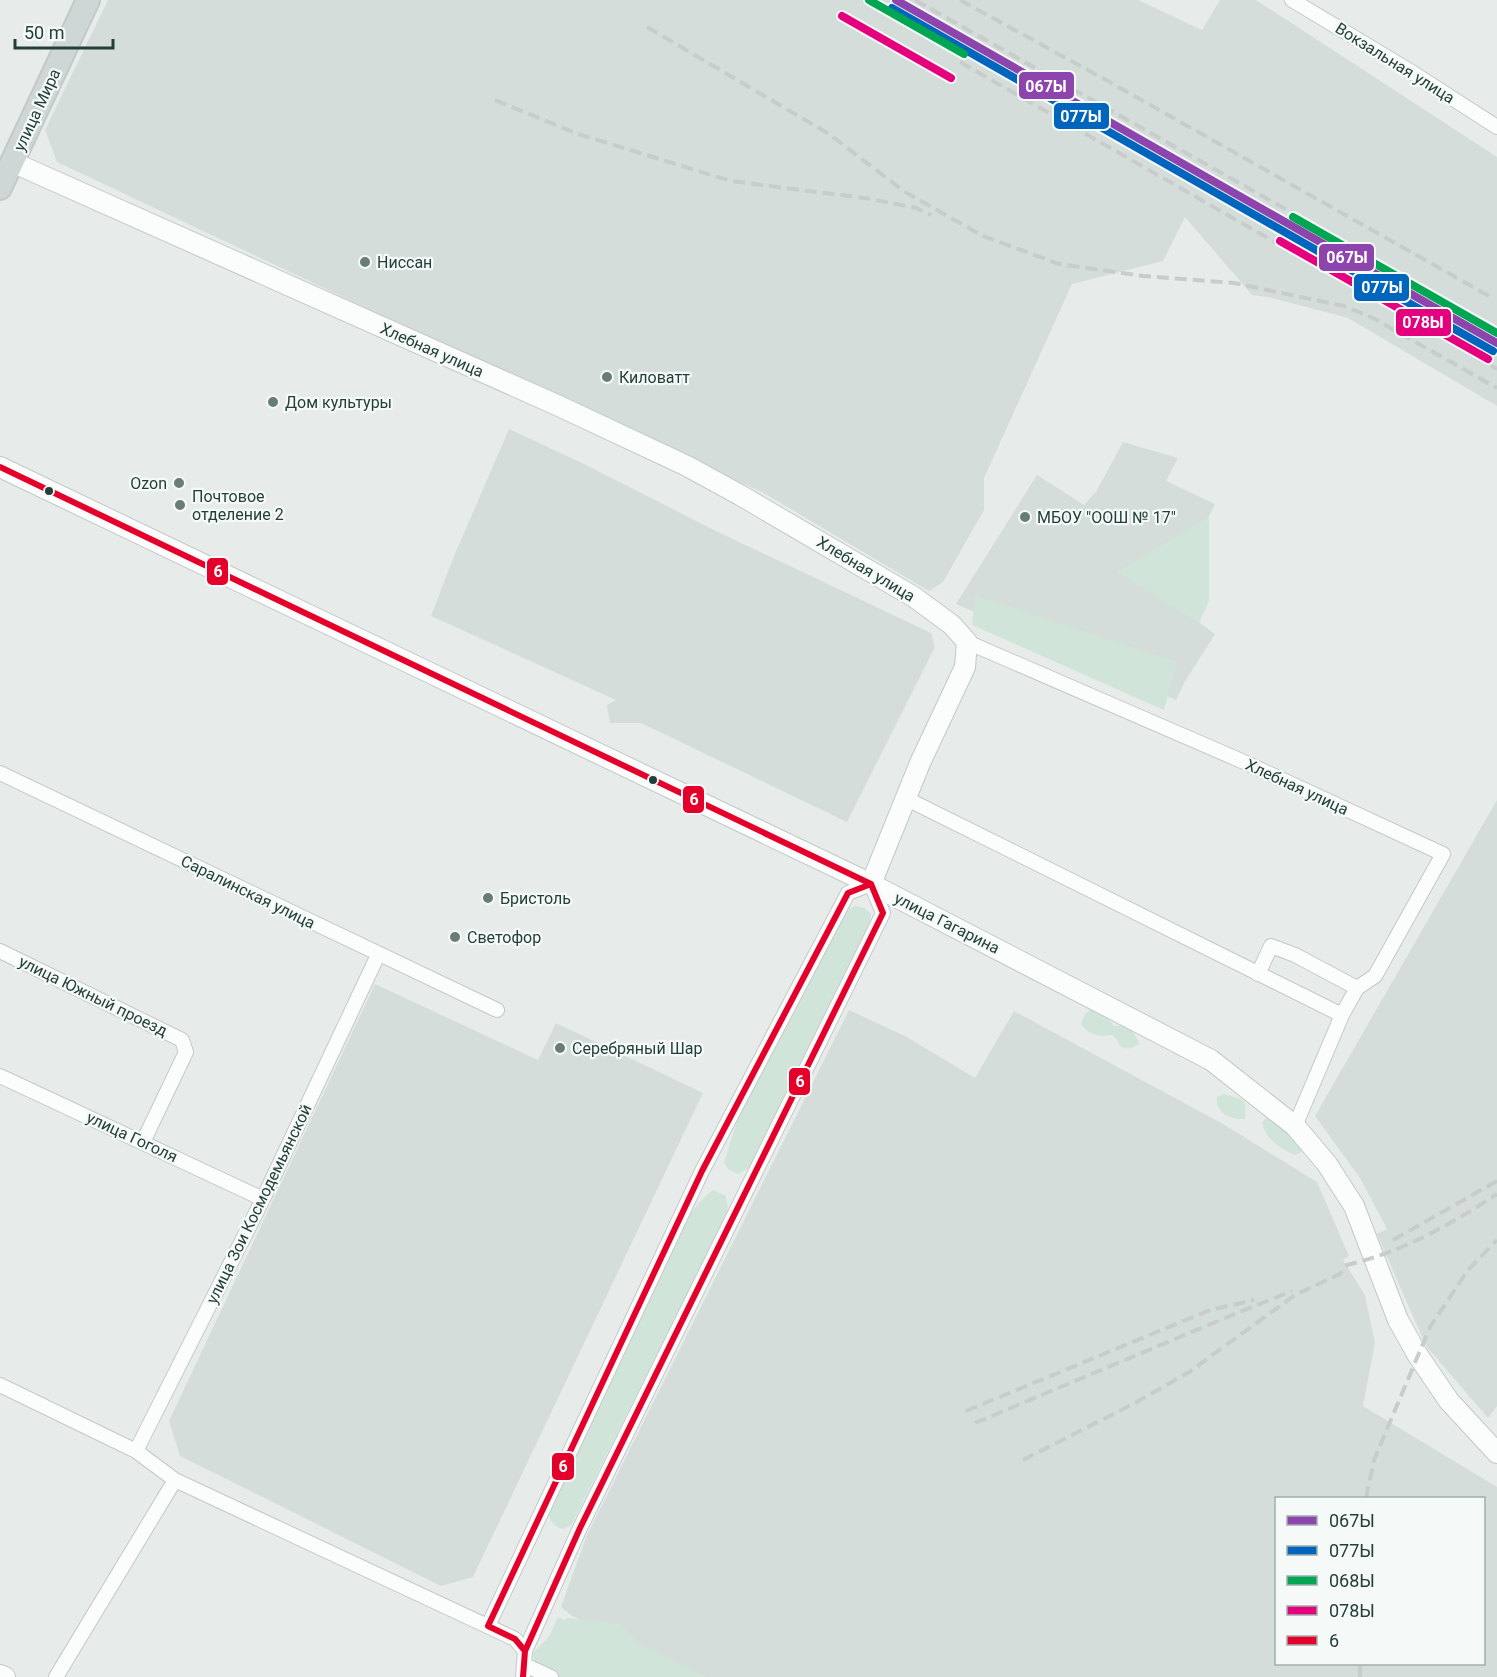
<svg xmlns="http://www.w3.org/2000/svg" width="1497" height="1677" viewBox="0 0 1497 1677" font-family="Roboto,sans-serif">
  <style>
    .built { fill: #d5ddda; fill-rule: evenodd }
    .green { fill: #d0e4d9 }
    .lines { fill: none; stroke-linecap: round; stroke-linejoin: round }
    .street-casing { stroke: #c4c9c7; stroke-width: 16 }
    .secondary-casing { stroke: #c2c9c7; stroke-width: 22 }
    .primary-casing { stroke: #c2cac9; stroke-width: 26 }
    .street { stroke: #fbfcfc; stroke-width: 14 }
    .secondary { stroke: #fbfcfc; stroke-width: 20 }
    .primary { stroke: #ced7d5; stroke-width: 22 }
    .rail { stroke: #c8cccb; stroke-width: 4; stroke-dasharray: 12 6; stroke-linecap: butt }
    .bus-1-casing { stroke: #f5faf8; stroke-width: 10 }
    .bus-1 { stroke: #e4002b; stroke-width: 6 }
    .rail-1-casing { stroke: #f5faf8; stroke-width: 12 }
    .rail-2-casing { stroke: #f5faf8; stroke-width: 12 }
    .rail-3-casing { stroke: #f5faf8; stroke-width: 12 }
    .rail-4-casing { stroke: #f5faf8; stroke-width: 12 }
    .rail-1 { stroke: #8e44ad; stroke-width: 8 }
    .rail-2 { stroke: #0065bd; stroke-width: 8 }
    .rail-3 { stroke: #00a651; stroke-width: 8 }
    .rail-4 { stroke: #e5007d; stroke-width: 8 }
    .poi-dot { fill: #687c78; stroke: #f5faf8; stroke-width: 2 }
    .bus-dot { fill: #243f3b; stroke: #f5faf8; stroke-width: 2 }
    .labels { text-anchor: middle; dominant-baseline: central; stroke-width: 4.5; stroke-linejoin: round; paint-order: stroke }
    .street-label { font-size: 16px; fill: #243f3b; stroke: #f5faf8 }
    .poi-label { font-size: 16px; fill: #243f3b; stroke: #f5faf8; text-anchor: start }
    .line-badge { stroke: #f5faf8; stroke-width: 2 }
    .badge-label { font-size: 16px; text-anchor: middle; font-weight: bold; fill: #fff }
  </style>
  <rect width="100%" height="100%" fill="#e7ecea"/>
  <path class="built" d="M108,0H1138L1202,30L1220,0H1256L1497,157V406L1348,318L1268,297L1252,295L1185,217L1163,261L1072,284L984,478V510L943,582L929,591L762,492L637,436L57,162L45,130Z
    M509,429L582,463L718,532L931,633L935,647L847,822L641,723H610L607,705L616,700L431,616L454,556Z
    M1123,442L1178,458L1166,481L1215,504L1180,578L1167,599L1215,634L1184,683L1176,700L956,604L1037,475L1084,505L1096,492Z
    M1497,800V1406L1488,1418L1426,1346L1377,1234L1387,1229L1360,1178L1315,1116Z
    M375,984L538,1060L556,1023L703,1093L473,1577L441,1586L180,1456L169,1421Z
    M849,1010L905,1036L975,1078L1014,1011L1223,1124L1317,1182L1349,1256L1343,1260L1365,1295L1375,1343L1363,1406L1497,1487V1677H705L572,1616L561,1607L587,1535ZM1276,1498H1484V1664H1276Z"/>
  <path class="green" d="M1209,517V601L1199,623L1117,572Z
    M975,595L1177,662L1164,710L972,625Z
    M855,906L864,908L871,914L868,931L749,1168L738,1174L728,1169L724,1162L743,1103L841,920L848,910Z
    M1093,1009L1105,1015L1114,1026C1127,1024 1136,1032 1139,1044C1131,1049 1127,1050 1120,1046L1117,1039L1112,1035C1098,1037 1091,1036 1081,1024C1083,1016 1085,1013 1093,1009Z
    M1224,1094C1241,1100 1248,1096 1245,1119C1231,1120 1215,1113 1217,1097Z
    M1266,1117L1300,1140L1303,1147L1300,1153L1294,1155C1278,1147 1267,1140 1262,1123Z
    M713,1190L726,1196L728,1207L725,1217L572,1524L564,1529C553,1527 550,1521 548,1511L687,1216C697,1207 702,1198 713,1190Z
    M558,1617L565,1620L567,1618L620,1624L638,1643L705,1677H543L535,1664L533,1653L549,1637Z"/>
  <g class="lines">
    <defs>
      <path id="street" d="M1292,0L1410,71L1497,127
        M967,642L1244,762L1443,854L1375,976L1357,988L1342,1015L1295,1126
        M0,773L497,1010
        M905,798L1342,1015
        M0,951L182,1040L186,1052L143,1142
        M1258,974L1271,946L1295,955L1357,988
        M0,1076L263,1199
        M0,1385L136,1451L175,1480L515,1639L525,1651
        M136,1451L263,1199L378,955
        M488,1626L702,1171L848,893L871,884L883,913L580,1528L525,1651L523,1677
        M525,1665L551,1677
        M56,1677L175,1480"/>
      <path id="secondary" d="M12,162L559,406L687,466L740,495L914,597L952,625L967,642L965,667L920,763L871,884
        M0,467L871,884L1211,1060L1295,1126L1327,1164L1354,1206L1398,1320L1417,1354L1449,1401L1497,1453
        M0,1675L5,1677"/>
      <path id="primary" d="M0,188L88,0"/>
    </defs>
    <use href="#street" class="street-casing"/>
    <use href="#secondary" class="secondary-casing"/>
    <use href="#primary" class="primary-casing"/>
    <use href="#street" class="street"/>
    <use href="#secondary" class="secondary"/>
    <use href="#primary" class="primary"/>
    <path class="rail" d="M915,0L1475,316
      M960,0L1106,80L1489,296
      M647,27L829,134L905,192L983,236L1059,264L1143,276L1234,283L1344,306L1373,318L1497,388
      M960,62L1497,369
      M495,100L578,134L731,181L871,199L916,208L931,215
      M1393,1240L1497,1181
      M966,1411L1210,1310L1254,1300
      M975,1423L1225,1318L1292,1291
      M1023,1460L1135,1403L1189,1372L1295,1295L1340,1274L1347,1265C1402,1252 1450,1225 1497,1194
      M1366,1498L1374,1460L1430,1327L1468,1270L1497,1240
      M1360,1677V1664"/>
    <defs>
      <path id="bus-1" d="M0,467L871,884
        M525,1651L515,1639L488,1626L702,1171L848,893L871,884
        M523,1677L525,1651L580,1528L883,913L871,884"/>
    </defs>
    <use href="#bus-1" class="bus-1-casing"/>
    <use href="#bus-1" class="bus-1"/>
    <defs>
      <path id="rail-1" d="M896,0L1497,343"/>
      <path id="rail-2" d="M892,8L1493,351"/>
      <path id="rail-3" d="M869,0L964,54
        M1293,217L1497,333"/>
      <path id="rail-4" d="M842,16L951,78
        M1280,241L1488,359"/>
    </defs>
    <use href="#rail-1" class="rail-1-casing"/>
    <use href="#rail-2" class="rail-2-casing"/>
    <use href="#rail-3" class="rail-3-casing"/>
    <use href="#rail-4" class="rail-4-casing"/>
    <use href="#rail-1" class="rail-1"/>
    <use href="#rail-2" class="rail-2"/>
    <use href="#rail-3" class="rail-3"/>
    <use href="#rail-4" class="rail-4"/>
  </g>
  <g class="poi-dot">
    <circle cx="365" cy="262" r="6"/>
    <circle cx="607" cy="377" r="6"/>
    <circle cx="273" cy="402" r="6"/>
    <circle cx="179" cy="483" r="6"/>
    <circle cx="180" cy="505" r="6"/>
    <circle cx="1025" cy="517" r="6"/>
    <circle cx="488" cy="898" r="6"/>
    <circle cx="455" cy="937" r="6"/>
    <circle cx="560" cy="1048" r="6"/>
  </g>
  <g class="bus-dot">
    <circle cx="49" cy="491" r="5"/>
    <circle cx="653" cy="780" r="5"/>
  </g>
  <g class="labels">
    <g class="street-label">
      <text transform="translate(1395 63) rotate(32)">Вокзальная улица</text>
      <text transform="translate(37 110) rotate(-65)">улица Мира</text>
      <text transform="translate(432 350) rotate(24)">Хлебная улица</text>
      <text transform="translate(866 569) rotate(31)">Хлебная улица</text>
      <text transform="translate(1297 787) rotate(25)">Хлебная улица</text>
      <text transform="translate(248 892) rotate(26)">Саралинская улица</text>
      <text transform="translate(947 923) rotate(27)">улица Гагарина</text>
      <text transform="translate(93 996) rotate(26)">улица Южный проезд</text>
      <text transform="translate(132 1137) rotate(25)">улица Гоголя</text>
      <text transform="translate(259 1204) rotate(-64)">улица Зои Космодемьянской</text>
    </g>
    <g class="poi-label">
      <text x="377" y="262">Ниссан</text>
      <text x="619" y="377">Киловатт</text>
      <text x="285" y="402">Дом культуры</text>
      <text x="167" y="483" text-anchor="end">Ozon</text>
      <text x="192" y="496">Почтовое<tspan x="192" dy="18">отделение 2</tspan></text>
      <text x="1037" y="517">МБОУ "ООШ № 17"</text>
      <text x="500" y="898">Бристоль</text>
      <text x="467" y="937">Светофор</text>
      <text x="572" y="1048">Серебряный Шар</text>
    </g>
  </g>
  <g class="line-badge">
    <rect x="1018" y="71" width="57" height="29" rx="6" fill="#8e44ad"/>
    <rect x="1053" y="102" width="57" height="28" rx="6" fill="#0065bd"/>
    <rect x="1318" y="243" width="57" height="29" rx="6" fill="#8e44ad"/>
    <rect x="1353" y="273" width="57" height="29" rx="6" fill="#0065bd"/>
    <rect x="1395" y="308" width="57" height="29" rx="6" fill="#e5007d"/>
    <rect x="206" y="557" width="23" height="29" rx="6" fill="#e4002b"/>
    <rect x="682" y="785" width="23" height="29" rx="6" fill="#e4002b"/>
    <rect x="788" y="1067" width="23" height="29" rx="6" fill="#e4002b"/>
    <rect x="551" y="1452" width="24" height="29" rx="6" fill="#e4002b"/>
  </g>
  <g class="badge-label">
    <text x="1046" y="92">067Ы</text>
    <text x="1081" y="122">077Ы</text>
    <text x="1347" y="263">067Ы</text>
    <text x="1382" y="293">077Ы</text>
    <text x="1423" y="328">078Ы</text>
    <text x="218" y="577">6</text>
    <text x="694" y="805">6</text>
    <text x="800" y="1087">6</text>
    <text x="563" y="1472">6</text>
  </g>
  <rect x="1275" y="1497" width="210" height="168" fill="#f5faf8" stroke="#a1afac" stroke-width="1.5"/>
  <rect x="1287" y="1516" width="30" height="9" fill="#8e44ad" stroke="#a1afac" stroke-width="1.5"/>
  <text x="1329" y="1527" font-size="18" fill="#243f3b">067Ы</text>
  <rect x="1287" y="1546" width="30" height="9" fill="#0065bd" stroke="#a1afac" stroke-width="1.5"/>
  <text x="1329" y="1557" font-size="18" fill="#243f3b">077Ы</text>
  <rect x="1287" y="1576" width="30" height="9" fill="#00a651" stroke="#a1afac" stroke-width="1.5"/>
  <text x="1329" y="1587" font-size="18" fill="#243f3b">068Ы</text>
  <rect x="1287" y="1606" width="30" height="9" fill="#e5007d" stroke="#a1afac" stroke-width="1.5"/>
  <text x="1329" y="1617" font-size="18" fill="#243f3b">078Ы</text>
  <rect x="1287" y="1636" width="30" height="9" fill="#e4002b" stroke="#a1afac" stroke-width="1.5"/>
  <text x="1329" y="1647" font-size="18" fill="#243f3b">6</text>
  <path d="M15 39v9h98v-9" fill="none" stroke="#243f3b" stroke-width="3"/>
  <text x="24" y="39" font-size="18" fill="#243f3b" stroke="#f5faf8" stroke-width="4.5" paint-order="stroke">50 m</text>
</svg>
